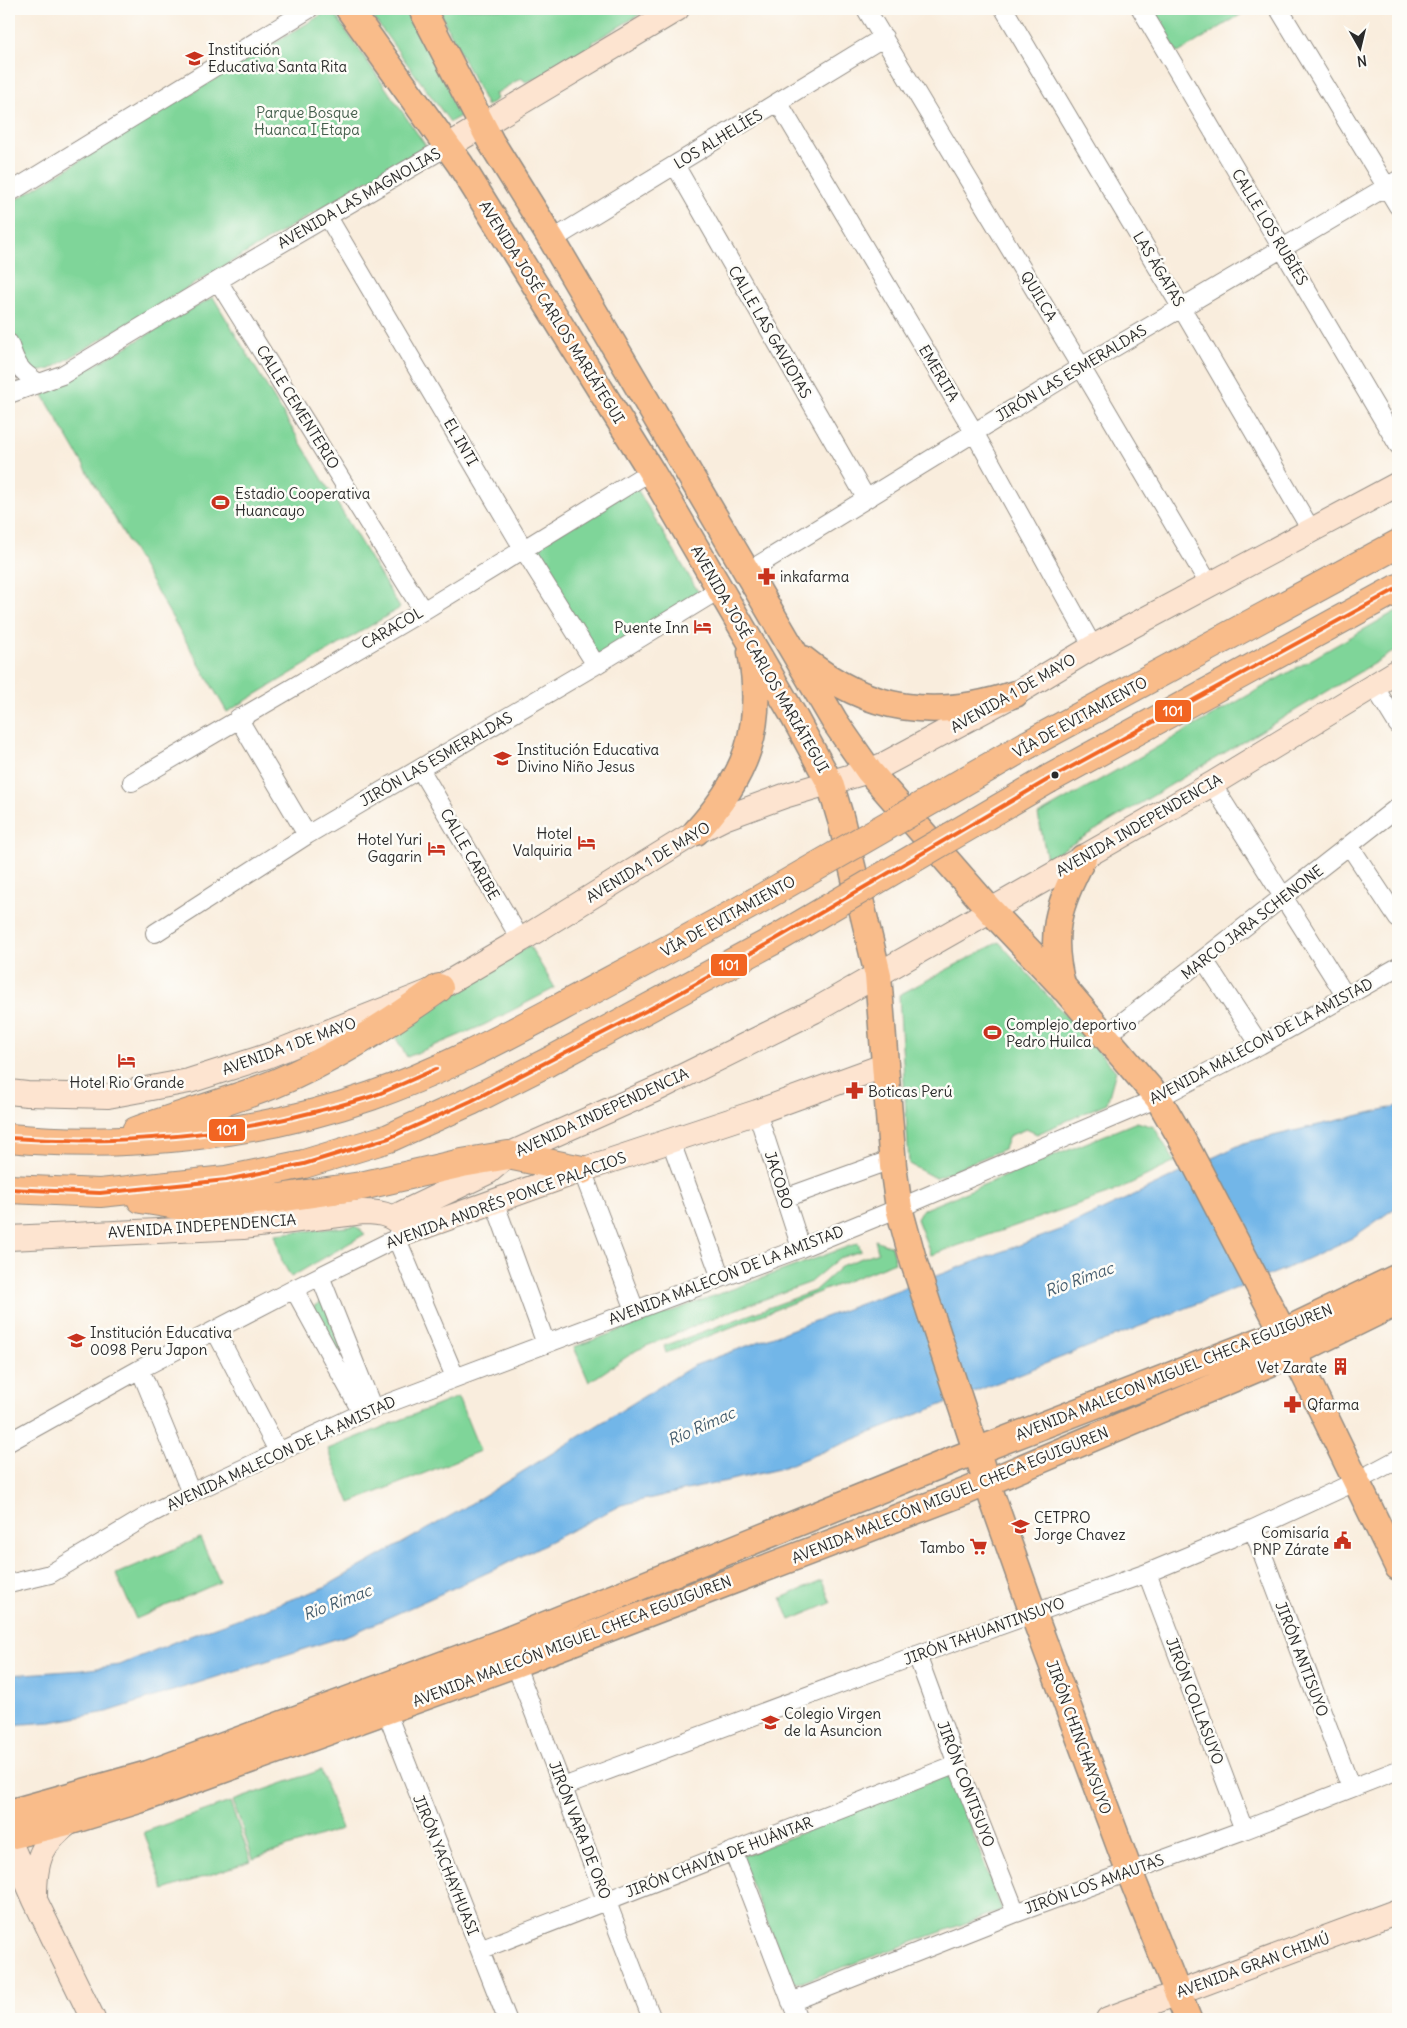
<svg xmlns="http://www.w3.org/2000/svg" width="1407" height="2028" viewBox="0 0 1407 2028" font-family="Delius,sans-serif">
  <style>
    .green { fill: #7fd599; stroke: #558062 }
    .water { fill: #72b6e8; stroke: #4e708a }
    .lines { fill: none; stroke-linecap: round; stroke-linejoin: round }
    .street-casing { stroke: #928c84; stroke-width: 20 }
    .secondary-casing { stroke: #928c84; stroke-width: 26 }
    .primary-casing { stroke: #928c84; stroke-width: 29 }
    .highway-casing { stroke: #928c84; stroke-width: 30 }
    .street { stroke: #fff; stroke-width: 18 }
    .secondary { stroke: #fde4d0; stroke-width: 24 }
    .primary { stroke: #f9bc8a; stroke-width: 26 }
    .highway { stroke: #f9bc8a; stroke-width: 28 }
    .highway-bridge-casing { stroke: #928c84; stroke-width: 30; stroke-linecap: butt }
    .highway-bridge { stroke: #f9bc8a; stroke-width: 28 }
    .bus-1-casing { stroke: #fdfcf7; stroke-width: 8 }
    .bus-1 { stroke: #f26522; stroke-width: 4 }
    .bus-dot { fill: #2b2b2b; stroke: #fdfcf7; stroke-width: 2 }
    .labels { text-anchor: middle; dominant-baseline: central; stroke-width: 5; stroke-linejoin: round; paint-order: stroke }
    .poi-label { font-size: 15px; fill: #2b2b2b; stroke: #fdfcf7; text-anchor: start }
    .park-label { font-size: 15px; fill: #445e4c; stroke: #fdfcf7 }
    .street-label { font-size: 15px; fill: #2b2b2b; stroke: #fdfcf7 }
    .water-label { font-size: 16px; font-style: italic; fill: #445c6d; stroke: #fdfcf7 }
    .line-badge { stroke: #fdfcf7; stroke-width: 2 }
    .badge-label { font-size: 14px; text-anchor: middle; font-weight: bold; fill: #fff }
  </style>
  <rect width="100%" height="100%" fill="#fdfcf7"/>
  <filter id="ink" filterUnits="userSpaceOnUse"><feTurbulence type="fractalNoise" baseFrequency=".02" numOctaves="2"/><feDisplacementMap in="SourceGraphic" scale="10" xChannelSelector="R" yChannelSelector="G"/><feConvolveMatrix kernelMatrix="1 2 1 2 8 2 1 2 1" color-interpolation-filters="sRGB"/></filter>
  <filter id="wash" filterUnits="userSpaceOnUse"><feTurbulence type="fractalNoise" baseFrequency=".0096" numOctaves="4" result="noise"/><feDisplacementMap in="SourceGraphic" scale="20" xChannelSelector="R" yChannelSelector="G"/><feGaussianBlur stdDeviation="1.12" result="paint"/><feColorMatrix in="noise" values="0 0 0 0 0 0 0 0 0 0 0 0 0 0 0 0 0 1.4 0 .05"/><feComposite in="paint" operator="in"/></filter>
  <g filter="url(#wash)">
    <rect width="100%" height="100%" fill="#f9eddd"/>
    <path class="green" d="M331,9L426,146L51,369L38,372L21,361L9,325V204Z
      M367,9H409L464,114L450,122Z
      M438,9H649L593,42L592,51L558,71L526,82L521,78L495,94L497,99L487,106Z
      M1151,9H1250L1178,53Z
      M213,297L400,608L227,712L43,395Z
      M636,487L699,593L595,658L529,550Z
      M1398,610V649L1047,859L1038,815Z
      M999,942L1116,1071L1107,1103L1037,1134L1026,1129L1009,1136L1004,1149L935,1178L909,1164L899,995Z
      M529,945L555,988L484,1025L407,1057L394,1035Z
      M1137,1122L1154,1127L1175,1162L1113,1192L931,1255L917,1219L922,1210Z
      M356,1226L365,1234L291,1277L282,1261L275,1234Z
      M875,1240L891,1246L895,1262L666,1353L664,1346L814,1291L843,1265L878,1252Z
      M858,1243L861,1251L839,1258L809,1283L723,1314L637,1350L589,1382L574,1347Z
      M320,1302L324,1303L359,1396L313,1307Z
      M458,1397L480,1451L350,1503L328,1449Z
      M200,1538L220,1582L136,1619L116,1574Z
      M822,1581L831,1603L790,1620L781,1598Z
      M321,1770L341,1829L253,1859L233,1801Z
      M950,1774L1002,1910L802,1982L795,1983L791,1979L740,1857Z
      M230,1802L251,1861L164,1890L144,1832Z"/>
    <path class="water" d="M1398,1106V1206L1352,1238L1285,1269L779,1469L621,1505L502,1566L354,1633L107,1712L51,1722L9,1725V1675L83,1670L120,1665L179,1640L323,1588L459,1511L693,1366L1060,1230L1244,1143Z"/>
  </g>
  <g filter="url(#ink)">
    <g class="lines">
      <defs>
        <path id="street" d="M866,9L1081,367L1209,584
          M1004,9L1181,307L1311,530
          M1141,9L1398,445
          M1279,9L1398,206
          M778,102L974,432L1093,647
          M675,165L866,498
          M9,193L309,9
          M328,217L524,550L596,665
          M552,240L884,37
          M218,281L423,611
          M9,343C16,364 19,371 39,383
          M9,394L62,375L239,268L448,146
          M747,572L1081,367L1398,180
          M1374,686L1398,725
          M238,718L307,835
          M420,769L521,940
          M132,782L423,611L651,471
          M1212,784L1345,995
          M1349,845L1398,919
          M155,933L307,835L596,665L720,589
          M1204,960L1260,1045
          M1105,1036L1398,807
          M757,1112L801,1248
          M671,1142L721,1278
          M582,1170L635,1310
          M785,1198L893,1159
          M494,1201L546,1344
          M396,1237L455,1377
          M320,1276L373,1409
          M294,1289L362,1413
          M215,1330L279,1453
          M140,1369L191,1493
          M9,1442L140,1369L294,1289L409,1232
          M1253,1529L1351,1788
          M1147,1573L1244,1830
          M9,1584L50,1574L152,1513L191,1493L362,1413L801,1248L899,1208L1158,1098L1260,1045L1398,967
          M511,1653L652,2019
          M917,1655L957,1764L1016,1913
          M386,1711L507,2019
          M563,1787L917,1655L1147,1573L1253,1529L1357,1481L1398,1459
          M733,1851L798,2019
          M480,1950L957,1764
          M791,2002L1016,1913L1244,1830L1398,1770"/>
        <path id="secondary" d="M448,146L677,9
          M9,1092L27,1094L108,1096L189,1081L267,1056L439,988L521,940L696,832L724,818L784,796L869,771L883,765L1015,694L1093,647L1398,484
          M394,1217L488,1172L508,1155L659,1088L814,1011L1212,784L1398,671
          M9,1238L243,1227L363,1212C386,1212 393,1216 409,1232L582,1170L757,1112L886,1065
          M9,1840L35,1900L93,2019
          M35,1896C35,1859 41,1843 71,1821
          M1108,2019L1398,1911"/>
        <path id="primary" d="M349,9L460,164L651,471L792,713L830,783L841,820L878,975L893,1166L899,1208L914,1263L987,1483L1033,1613L1129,1871L1188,2019
          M422,9L491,142L552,240L835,722L869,771L990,910L1064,988L1158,1098L1188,1150L1294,1353L1398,1567
          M803,659C868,712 936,721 1015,694
          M696,832C747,776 765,727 751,652
          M1063,988C1048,936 1058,904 1083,858
          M9,1813L148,1774L506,1641L948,1462L1283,1332L1398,1277
          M9,1836L71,1821L139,1800L515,1664L967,1491L1294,1353L1398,1302"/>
        <path id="highway" d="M1029,744L1398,544
          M1049,779L1398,588
          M136,1131C182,1114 229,1102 274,1084C334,1059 387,1025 439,988
          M9,1138C127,1149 259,1135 371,1096C438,1073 501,1039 563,1006C626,972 690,938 753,903
          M9,1189L100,1193L226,1180L304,1164L389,1138L471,1101L548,1062L776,939
          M141,1199L183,1206L279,1198L361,1186L462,1163L508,1155L582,1170"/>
      </defs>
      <use href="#street" class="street-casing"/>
      <use href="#secondary" class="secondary-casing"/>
      <use href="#primary" class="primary-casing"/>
      <use href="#highway" class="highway-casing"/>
      <use href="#street" class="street"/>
      <use href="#secondary" class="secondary"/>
      <use href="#primary" class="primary"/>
      <use href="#highway" class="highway"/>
      <defs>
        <path id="highway-bridge" d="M753,903L1029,744
          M776,939L1049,779"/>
      </defs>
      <use href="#highway-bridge" class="highway-bridge-casing"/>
      <use href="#highway-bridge" class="highway-bridge"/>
      <defs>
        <path id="bus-1" d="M9,1138C114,1145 216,1138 318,1111C336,1106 355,1102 373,1096C394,1088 415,1078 436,1069
          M9,1189L100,1193L226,1180L304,1164L389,1138L471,1101L669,999L776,939L1049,779L1398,588"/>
      </defs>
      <use href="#bus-1" class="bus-1-casing"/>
      <use href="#bus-1" class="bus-1"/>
    </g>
  </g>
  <defs>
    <symbol id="school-bare" viewBox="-9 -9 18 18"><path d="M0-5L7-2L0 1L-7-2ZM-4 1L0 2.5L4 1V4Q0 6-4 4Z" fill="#c8321e" stroke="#fdfcf7" stroke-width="2.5" paint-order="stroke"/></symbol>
    <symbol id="stadium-bare" viewBox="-9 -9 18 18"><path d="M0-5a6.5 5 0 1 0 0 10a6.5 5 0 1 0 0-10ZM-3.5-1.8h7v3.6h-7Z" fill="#c8321e" stroke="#fdfcf7" stroke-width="2.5" paint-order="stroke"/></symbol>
    <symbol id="pharmacy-bare" viewBox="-9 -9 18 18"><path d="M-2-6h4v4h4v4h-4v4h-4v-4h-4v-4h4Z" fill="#c8321e" stroke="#fdfcf7" stroke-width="2.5" paint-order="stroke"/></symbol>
    <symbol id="hotel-bare" viewBox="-9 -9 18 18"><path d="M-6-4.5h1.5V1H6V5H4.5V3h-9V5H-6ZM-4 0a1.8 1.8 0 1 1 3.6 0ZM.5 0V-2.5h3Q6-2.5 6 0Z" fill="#c8321e" stroke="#fdfcf7" stroke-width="2.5" paint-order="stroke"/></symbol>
    <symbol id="building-bare" viewBox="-9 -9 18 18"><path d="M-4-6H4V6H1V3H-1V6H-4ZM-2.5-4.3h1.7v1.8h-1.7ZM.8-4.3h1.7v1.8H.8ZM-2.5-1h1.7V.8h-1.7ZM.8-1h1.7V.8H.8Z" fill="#c8321e" stroke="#fdfcf7" stroke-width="2.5" paint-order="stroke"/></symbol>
    <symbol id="university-bare" viewBox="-9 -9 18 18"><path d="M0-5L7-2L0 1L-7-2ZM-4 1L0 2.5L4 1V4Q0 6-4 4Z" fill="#c8321e" stroke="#fdfcf7" stroke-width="2.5" paint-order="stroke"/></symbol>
    <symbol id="civic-bare" viewBox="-9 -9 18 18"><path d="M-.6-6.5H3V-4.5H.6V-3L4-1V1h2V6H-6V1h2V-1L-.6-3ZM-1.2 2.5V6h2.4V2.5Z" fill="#c8321e" stroke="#fdfcf7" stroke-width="2.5" paint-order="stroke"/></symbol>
    <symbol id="supermarket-bare" viewBox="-9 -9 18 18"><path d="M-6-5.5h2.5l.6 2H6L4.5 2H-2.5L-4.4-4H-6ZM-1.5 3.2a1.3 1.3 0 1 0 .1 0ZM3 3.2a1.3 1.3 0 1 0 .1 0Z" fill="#c8321e" stroke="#fdfcf7" stroke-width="2.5" paint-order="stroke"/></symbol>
  </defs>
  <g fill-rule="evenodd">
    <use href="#school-bare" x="182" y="46" width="25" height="25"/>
    <use href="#stadium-bare" x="208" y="490" width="25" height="25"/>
    <use href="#pharmacy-bare" x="754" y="564" width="25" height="25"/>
    <use href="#hotel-bare" x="690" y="614" width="25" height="25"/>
    <use href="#school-bare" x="490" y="746" width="25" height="25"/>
    <use href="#hotel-bare" x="574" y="830" width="25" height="25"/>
    <use href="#hotel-bare" x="424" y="836" width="25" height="25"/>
    <use href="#stadium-bare" x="980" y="1020" width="25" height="25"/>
    <use href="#hotel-bare" x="114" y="1048" width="25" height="25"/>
    <use href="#pharmacy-bare" x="842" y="1078" width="25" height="25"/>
    <use href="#school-bare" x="64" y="1328" width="25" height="25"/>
    <use href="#building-bare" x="1328" y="1354" width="25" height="25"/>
    <use href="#pharmacy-bare" x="1280" y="1392" width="25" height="25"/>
    <use href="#university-bare" x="1008" y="1514" width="25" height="25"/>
    <use href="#civic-bare" x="1330" y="1528" width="25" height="25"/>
    <use href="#supermarket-bare" x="966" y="1534" width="25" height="25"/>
    <use href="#school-bare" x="758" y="1710" width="25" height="25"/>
  </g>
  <circle class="bus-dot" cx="1055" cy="775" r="4.5"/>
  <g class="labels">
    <g class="poi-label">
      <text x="208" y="49">Institución<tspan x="208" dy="17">Educativa Santa Rita</tspan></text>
      <text x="235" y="493">Estadio Cooperativa<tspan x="235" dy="17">Huancayo</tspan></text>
      <text x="780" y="576">inkafarma</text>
      <text x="689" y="627" text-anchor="end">Puente Inn</text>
      <text x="517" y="749">Institución Educativa<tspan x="517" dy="17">Divino Niño Jesus</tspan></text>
      <text x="572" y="833" text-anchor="end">Hotel<tspan x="572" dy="17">Valquiria</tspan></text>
      <text x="422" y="839" text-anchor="end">Hotel Yuri<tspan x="422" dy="17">Gagarin</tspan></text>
      <text x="1006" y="1024">Complejo deportivo<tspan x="1006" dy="17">Pedro Huilca</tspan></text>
      <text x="127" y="1082" text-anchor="middle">Hotel Rio Grande</text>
      <text x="868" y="1091">Boticas Perú</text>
      <text x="90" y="1332">Institución Educativa<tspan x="90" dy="17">0098 Peru Japon</tspan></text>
      <text x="1327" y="1367" text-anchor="end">Vet Zarate</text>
      <text x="1307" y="1404">Qfarma</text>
      <text x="1034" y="1517">CETPRO<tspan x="1034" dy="17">Jorge Chavez</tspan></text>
      <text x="1329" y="1532" text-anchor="end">Comisaría<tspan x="1329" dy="17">PNP Zárate</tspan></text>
      <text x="965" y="1547" text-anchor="end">Tambo</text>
      <text x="784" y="1713">Colegio Virgen<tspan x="784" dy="17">de la Asuncion</tspan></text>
    </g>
    <g class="park-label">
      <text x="307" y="112">Parque Bosque<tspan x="307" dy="17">Huanca I Etapa</tspan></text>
    </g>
    <g class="street-label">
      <text transform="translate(718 139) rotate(-31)">LOS ALHELÍES</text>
      <text transform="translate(359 198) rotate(-30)">AVENIDA LAS MAGNOLIAS</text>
      <text transform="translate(1270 227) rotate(59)">CALLE LOS RUBÍES</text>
      <text transform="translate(1159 269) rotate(59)">LAS ÁGATAS</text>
      <text transform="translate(1039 296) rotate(59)">QUILCA</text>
      <text transform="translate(552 312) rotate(58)">AVENIDA JOSÉ CARLOS MARIÁTEGUI</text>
      <text transform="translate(770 332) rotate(60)">CALLE LAS GAVIOTAS</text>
      <text transform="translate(939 373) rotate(59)">EMERITA</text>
      <text transform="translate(1071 373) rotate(-31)">JIRÓN LAS ESMERALDAS</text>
      <text transform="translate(298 407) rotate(58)">CALLE CEMENTERIO</text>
      <text transform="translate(461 442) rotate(60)">EL INTI</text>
      <text transform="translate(392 628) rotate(-30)">CARACOL</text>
      <text transform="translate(760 659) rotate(60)">AVENIDA JOSÉ CARLOS MARIÁTEGUI</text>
      <text transform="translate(1013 693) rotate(-30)">AVENIDA 1 DE MAYO</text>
      <text transform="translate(1080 717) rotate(-29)">VÍA DE EVITAMIENTO</text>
      <text transform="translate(436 759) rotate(-30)">JIRÓN LAS ESMERALDAS</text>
      <text transform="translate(1139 825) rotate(-30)">AVENIDA INDEPENDENCIA</text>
      <text transform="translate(470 854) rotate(60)">CALLE CARIBE</text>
      <text transform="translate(648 862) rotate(-31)">AVENIDA 1 DE MAYO</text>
      <text transform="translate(728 916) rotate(-29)">VÍA DE EVITAMIENTO</text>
      <text transform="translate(1252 922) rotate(-38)">MARCO JARA SCHENONE</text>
      <text transform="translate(1261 1041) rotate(-28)">AVENIDA MALECON DE LA AMISTAD</text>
      <text transform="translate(289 1046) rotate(-20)">AVENIDA 1 DE MAYO</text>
      <text transform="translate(602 1112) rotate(-25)">AVENIDA INDEPENDENCIA</text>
      <text transform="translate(779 1180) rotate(72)">JACOBO</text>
      <text transform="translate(506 1200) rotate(-20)">AVENIDA ANDRÉS PONCE PALACIOS</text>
      <text transform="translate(202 1226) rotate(-4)">AVENIDA INDEPENDENCIA</text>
      <text transform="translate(726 1275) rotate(-21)">AVENIDA MALECON DE LA AMISTAD</text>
      <text transform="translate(1174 1372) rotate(-22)">AVENIDA MALECON MIGUEL CHECA EGUIGUREN</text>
      <text transform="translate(281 1453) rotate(-25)">AVENIDA MALECON DE LA AMISTAD</text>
      <text transform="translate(950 1495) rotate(-22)">AVENIDA MALECÓN MIGUEL CHECA EGUIGUREN</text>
      <text transform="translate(984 1631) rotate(-20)">JIRÓN TAHUANTINSUYO</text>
      <text transform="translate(572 1641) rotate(-21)">AVENIDA MALECÓN MIGUEL CHECA EGUIGUREN</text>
      <text transform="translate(1302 1659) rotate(69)">JIRÓN ANTISUYO</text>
      <text transform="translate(1195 1701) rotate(69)">JIRÓN COLLASUYO</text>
      <text transform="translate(1079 1737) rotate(70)">JIRÓN CHINCHAYSUYO</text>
      <text transform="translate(966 1784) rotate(69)">JIRÓN CONTISUYO</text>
      <text transform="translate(580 1830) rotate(69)">JIRÓN VARA DE ORO</text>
      <text transform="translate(719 1857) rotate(-21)">JIRÓN CHAVÍN DE HUÁNTAR</text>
      <text transform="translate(446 1865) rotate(68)">JIRÓN YACHAYHUASI</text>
      <text transform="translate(1094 1884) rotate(-20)">JIRÓN LOS AMAUTAS</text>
      <text transform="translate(1253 1965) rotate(-20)">AVENIDA GRAN CHIMÚ</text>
    </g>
    <g class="water-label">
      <text transform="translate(1079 1279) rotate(-20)">Río Rímac</text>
      <text transform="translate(701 1426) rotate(-24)">Río Rímac</text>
      <text transform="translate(337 1602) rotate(-21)">Río Rímac</text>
    </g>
  </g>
  <g class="line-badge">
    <rect x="1154" y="699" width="38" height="24" rx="5" fill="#f26522"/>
    <rect x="710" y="953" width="38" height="24" rx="5" fill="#f26522"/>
    <rect x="208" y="1118" width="38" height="24" rx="5" fill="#f26522"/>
  </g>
  <g class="badge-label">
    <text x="1173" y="716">101</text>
    <text x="729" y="970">101</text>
    <text x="227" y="1135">101</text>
  </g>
  <rect width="1407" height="2028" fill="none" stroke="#fdfcf7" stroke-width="30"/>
  <g transform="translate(1360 48) rotate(172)" stroke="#fdfcf7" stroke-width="4" paint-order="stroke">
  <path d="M0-4L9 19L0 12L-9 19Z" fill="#2b2b2b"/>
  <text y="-8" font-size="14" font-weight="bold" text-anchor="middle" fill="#2b2b2b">N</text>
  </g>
</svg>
